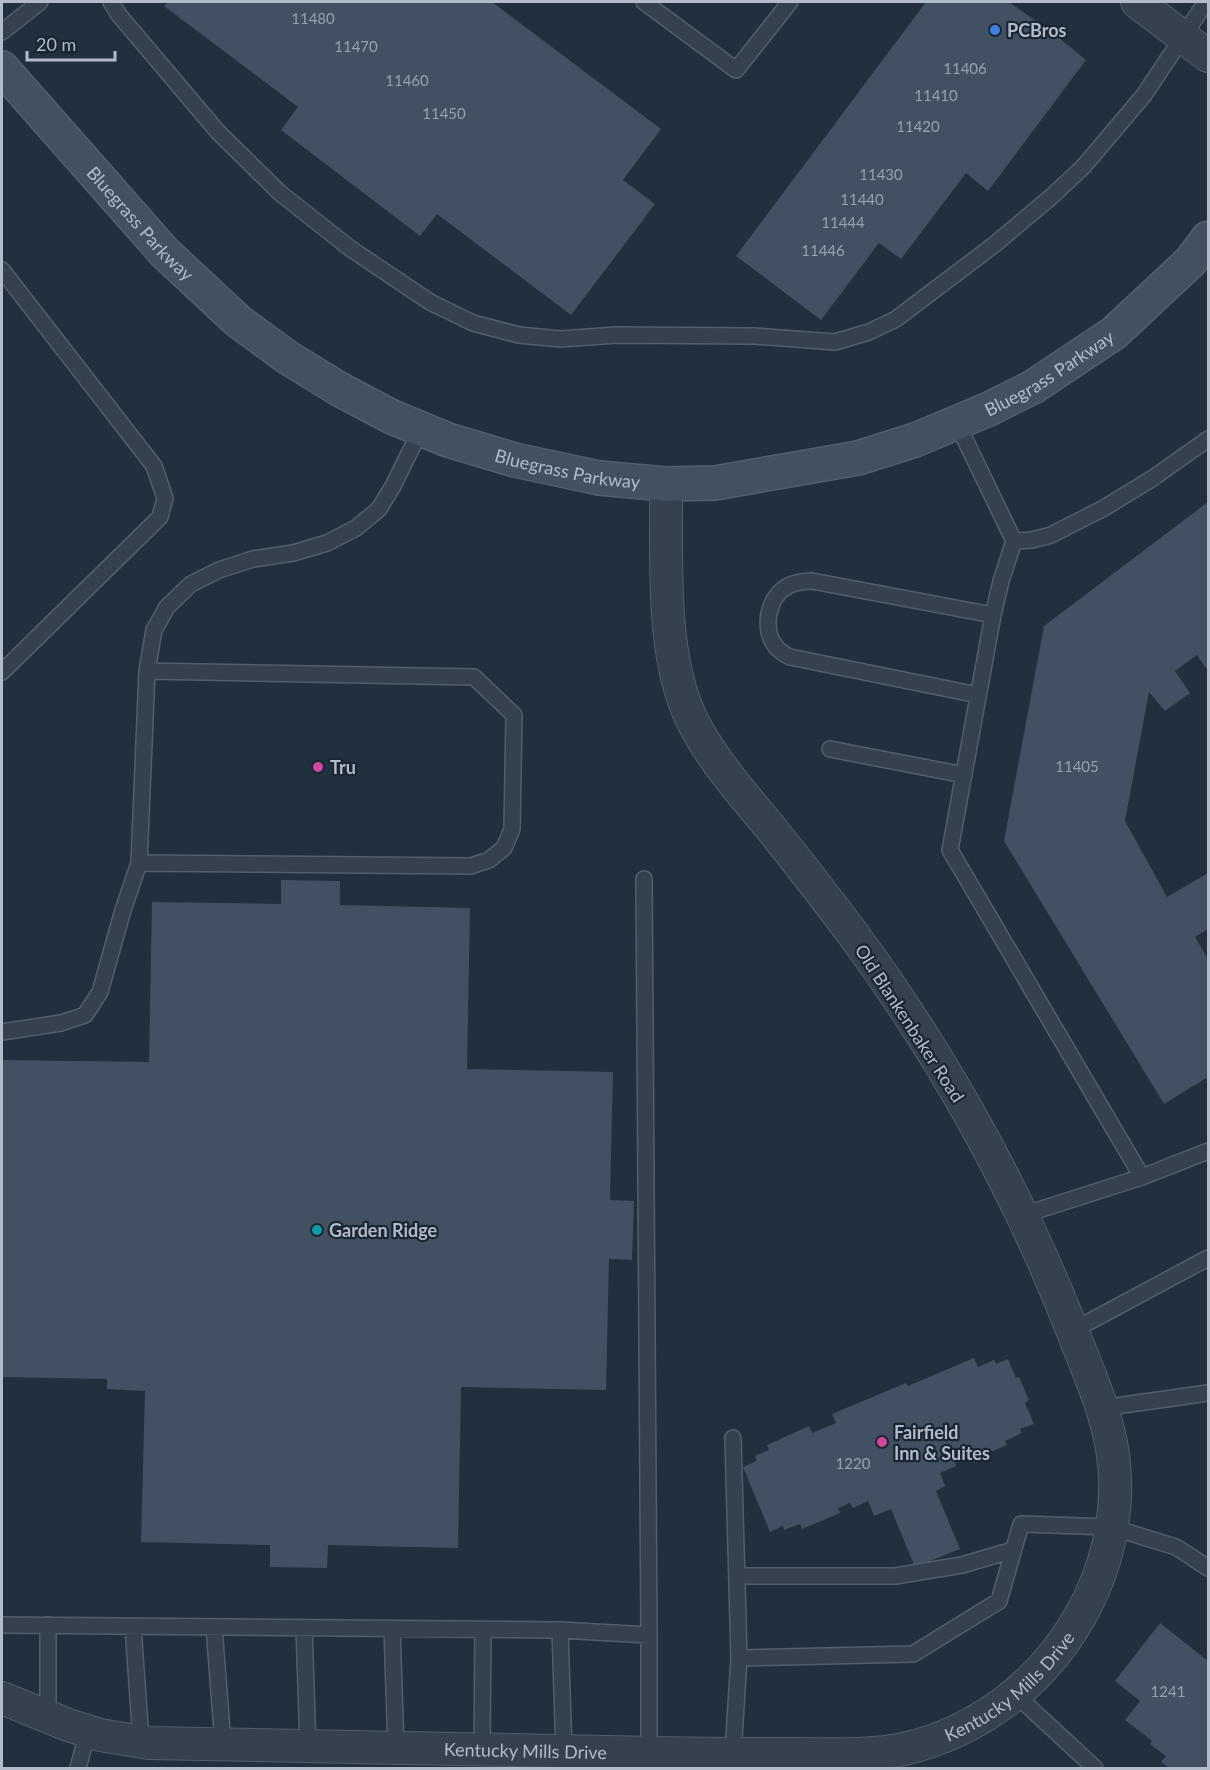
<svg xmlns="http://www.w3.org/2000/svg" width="1210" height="1770" viewBox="0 0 1210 1770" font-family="Lato,sans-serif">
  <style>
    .building { fill: #415163 }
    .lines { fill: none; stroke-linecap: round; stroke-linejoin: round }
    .lane-casing { stroke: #535e6d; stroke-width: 18 }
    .street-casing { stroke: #535e6d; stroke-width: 34 }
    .secondary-casing { stroke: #535e6d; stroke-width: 36 }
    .lane { stroke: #35414f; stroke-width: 15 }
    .street { stroke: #35414f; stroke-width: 32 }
    .secondary { stroke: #435062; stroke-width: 33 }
    .shop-dot { fill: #3f7fe0; stroke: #1a2633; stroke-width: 2 }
    .hotel-dot { fill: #d1479c; stroke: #1a2633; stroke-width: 2 }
    .culture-dot { fill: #0f9aa8; stroke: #1a2633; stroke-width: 2 }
    .labels { text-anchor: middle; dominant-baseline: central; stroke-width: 4.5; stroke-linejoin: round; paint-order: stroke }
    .number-label { font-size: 15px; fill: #95a0b0 }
    .poi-label { font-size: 18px; font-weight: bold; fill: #b1bbca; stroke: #1a2633; text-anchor: start }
    .street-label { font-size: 18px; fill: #b1bbca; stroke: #1a2633 }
  </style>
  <rect width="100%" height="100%" fill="#212f3f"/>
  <path class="building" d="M168,2H492L661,129L623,180L655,204L571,315L437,214L420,236L281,130L298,107L164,6Z
    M926,2H1009L1053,33L1086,60L988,191L966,173L901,259L879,243L821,320L736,256Z
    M1208,502V671L1197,655L1175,671L1190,693L1165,711L1149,692L1125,821L1167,897L1208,873V929L1195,937L1208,959V1077L1164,1104L1004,841L1044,626Z
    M281,880L340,881V905L470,908L467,1069L613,1072L610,1200L634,1201L632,1260L609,1259L606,1390L461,1387L458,1548L328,1545L327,1568L270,1567V1545L141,1542L145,1391L107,1389V1379L2,1377V1153L3,1060L149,1062L152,902L281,904Z
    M974,1358L978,1367L994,1360L996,1364L1008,1359L1016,1378L1019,1377L1029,1400L1025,1403L1034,1424L1020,1429L1022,1433L1005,1441L1007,1445L969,1461L966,1455L954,1460L956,1466L940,1473L945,1486L936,1491L960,1549L915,1567L891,1509L874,1516L868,1501L853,1508L850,1503L838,1508L840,1513L802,1529L800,1524L784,1530L783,1526L770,1532L743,1467L757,1461L755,1456L769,1450L767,1445L809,1426L812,1433L836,1423L832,1414L906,1383L908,1386Z
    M1160,1623L1208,1661V1768H1170L1161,1762L1166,1756L1150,1744L1152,1741L1125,1720L1140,1701L1115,1681Z"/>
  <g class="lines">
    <defs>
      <path id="lane" d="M111,2L119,15L218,132L280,193L351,249L430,302L473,323L519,335L561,339L616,335L754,336L835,342L869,332L896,319L995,244L1051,197L1084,166L1144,95L1206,2
        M644,2L736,70L790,2
        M2,32L40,2
        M2,270L154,466L165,498L160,517L2,672
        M957,423L1014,541L1001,581L993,615L950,850L1142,1177
        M1014,541L1032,540L1051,535L1104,508L1153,478L1208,439
        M147,671L139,863L471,866L489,860L504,848L512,829L514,715L474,677L147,671L154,630L167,607L191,584L219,570L253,559L293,553L327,543L356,528L379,509L393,486L421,429
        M978,695L790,657C786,655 781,652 778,649C761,632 767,597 788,586C796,582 803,581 812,581L993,615
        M830,749L964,775
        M2,1032L61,1023L85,1015L100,992L123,910L139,863
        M1023,1215L1142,1177L1208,1151
        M1072,1331L1208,1258
        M1102,1408L1208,1393
        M733,1438L739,1658
        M737,1576H895L962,1565L1013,1550
        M2,1625L560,1630L649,1635L644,879
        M133,1626L141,1741
        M214,1627L223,1744
        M304,1628L308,1746
        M392,1629L396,1748
        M560,1630L564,1752
        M649,1635V1758
        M1015,1694L1095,1768
        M48,1716V1625
        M482,1750L483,1630
        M733,1754L739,1658L913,1654L999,1601L1021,1524L1111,1527L1176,1547L1208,1568
        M78,1768L88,1731"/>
      <g id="street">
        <path d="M1137,2L1208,56"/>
        <path id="s1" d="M2,1698L68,1725L100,1735L149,1743C318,1746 487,1750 656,1753C705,1754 754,1754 803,1754C837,1754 871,1756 904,1749C978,1732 1042,1683 1079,1618C1107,1570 1121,1511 1113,1455C1107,1411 1087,1369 1071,1327C1016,1188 942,1055 853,934C826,898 798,862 770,827C741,792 711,759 691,718C660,653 667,555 666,484"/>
      </g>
      <g id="secondary">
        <path id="s2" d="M2,68L164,252L238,321L287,357L339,389L392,417L448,440L515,460L599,478L666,484L715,483L858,458L915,440L989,409L1033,387L1114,333L1191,261L1208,238"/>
      </g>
    </defs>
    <use href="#lane" class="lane-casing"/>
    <use href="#street" class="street-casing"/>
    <use href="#secondary" class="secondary-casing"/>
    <use href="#lane" class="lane"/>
    <use href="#street" class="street"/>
    <use href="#secondary" class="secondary"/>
  </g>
  <circle class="shop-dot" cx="995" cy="30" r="6"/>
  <g class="hotel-dot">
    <circle cx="318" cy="767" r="6"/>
    <circle cx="882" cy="1442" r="6"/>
  </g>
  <circle class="culture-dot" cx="317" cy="1230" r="6"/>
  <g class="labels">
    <g class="number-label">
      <text x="313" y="18">11480</text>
      <text x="356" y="46">11470</text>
      <text x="965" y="68">11406</text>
      <text x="407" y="80">11460</text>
      <text x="936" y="95">11410</text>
      <text x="444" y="113">11450</text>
      <text x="918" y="126">11420</text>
      <text x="881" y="174">11430</text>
      <text x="862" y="199">11440</text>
      <text x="843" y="222">11444</text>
      <text x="823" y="250">11446</text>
      <text x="1077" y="766">11405</text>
      <text x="853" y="1463">1220</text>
      <text x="1168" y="1691">1241</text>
    </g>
    <g class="poi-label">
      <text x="1007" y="30">PCBros</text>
      <text x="330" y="767">Tru</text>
      <text x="329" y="1230">Garden Ridge</text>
      <text x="894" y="1432">Fairfield<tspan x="894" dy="21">Inn &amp; Suites</tspan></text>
    </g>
    <g class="street-label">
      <text stroke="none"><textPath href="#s2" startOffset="208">Bluegrass Parkway</textPath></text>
      <text stroke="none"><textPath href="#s2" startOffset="1216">Bluegrass Parkway</textPath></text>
      <text stroke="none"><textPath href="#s2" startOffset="712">Bluegrass Parkway</textPath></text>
      <text transform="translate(910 1023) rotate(57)">Old Blankenbaker Road</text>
      <text stroke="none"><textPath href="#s1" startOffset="1035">Kentucky Mills Drive</textPath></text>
      <text stroke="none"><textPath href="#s1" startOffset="531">Kentucky Mills Drive</textPath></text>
    </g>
  </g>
  <rect width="1210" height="1770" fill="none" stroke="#b1bbca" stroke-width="6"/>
  <path d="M27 51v9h88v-9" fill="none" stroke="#b1bbca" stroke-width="3"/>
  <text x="36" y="51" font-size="18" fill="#b1bbca" stroke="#1a2633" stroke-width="4.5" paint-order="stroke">20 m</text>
</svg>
